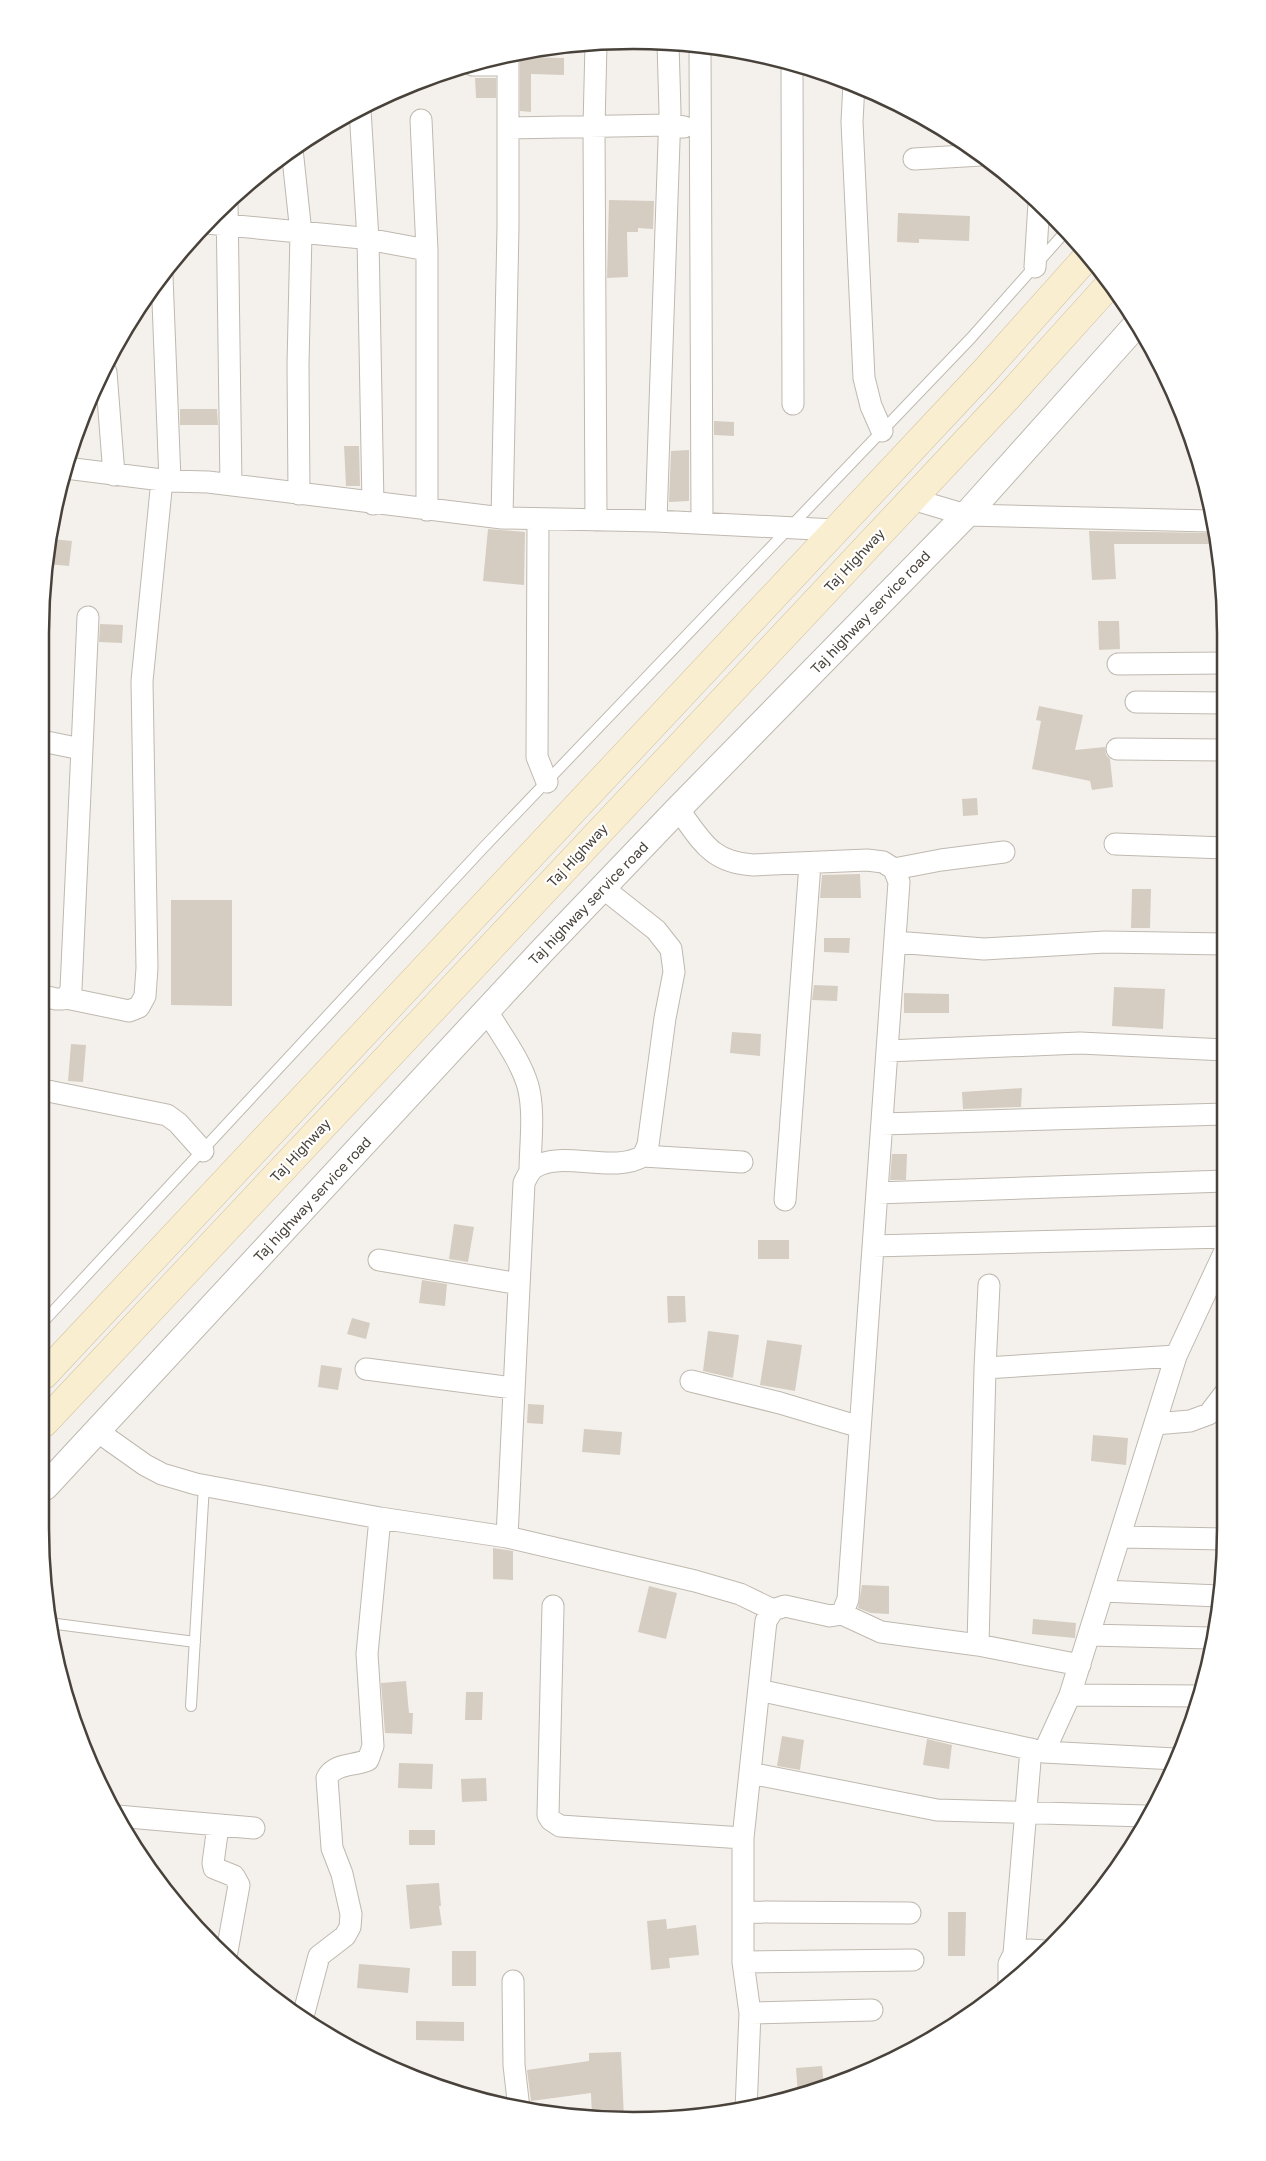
<svg xmlns="http://www.w3.org/2000/svg" width="1266" height="2161" viewBox="0 0 1266 2161" font-family="'Golos Text',sans-serif">
  <style>
    .building { fill: #d5cdc2 }
    .lines { fill: none; stroke-linecap: round; stroke-linejoin: round }
    .service-casing { stroke: #bfb9af; stroke-width: 12 }
    .minor-casing { stroke: #bfb9af; stroke-width: 23 }
    .tertiary-casing { stroke: #bfb9af; stroke-width: 28 }
    .secondary-casing { stroke: #d0c19f; stroke-width: 29 }
    .service { stroke: #fff; stroke-width: 10 }
    .minor { stroke: #fff; stroke-width: 21 }
    .tertiary { stroke: #fff; stroke-width: 26 }
    .secondary { stroke: #faeed0; stroke-width: 28 }
    .labels { text-anchor: middle; dominant-baseline: central; stroke-width: 4.5; stroke-linejoin: round; paint-order: stroke }
    .street-label { font-size: 14px; fill: #48423a; stroke: #fff }
    .rim { fill: none; stroke: #48423a; stroke-width: 2.5 }
  </style>
  <rect width="100%" height="100%" fill="#f4f1ec"/>
  <path class="building" d="M520,57L564,58V75L531,74V112L520,111Z
    M475,78H496V98H476Z
    M609,200L654,201L653,229L638,228V232H627L628,277L607,278Z
    M898,213L970,216L969,241L919,239V243L897,242Z
    M180,409H217L218,425H180Z
    M714,421L734,422V436L714,435Z
    M344,446H359L360,486H346Z
    M689,450V501L669,502L671,451Z
    M488,529L525,532L524,585L483,581Z
    M1089,531L1213,533L1215,544H1114L1116,579L1092,580Z
    M52,539L72,541L69,566L47,564Z
    M1098,621H1119L1120,649L1099,650Z
    M100,624L123,625L122,643L99,642Z
    M1039,706L1083,715L1075,750L1105,747L1106,755L1110,759L1113,787L1092,790L1090,781L1032,769L1041,721L1036,720Z
    M977,798L978,815L963,816L962,799Z
    M860,874L861,898H820L822,875Z
    M1132,889H1151L1150,928H1131Z
    M171,900H232V1006L171,1005Z
    M824,938H850L849,953L824,952Z
    M814,985L838,986L837,1001L812,1000Z
    M1114,987L1165,989L1163,1029L1112,1026Z
    M904,993L949,994V1013H904Z
    M732,1032L761,1034L760,1056L730,1053Z
    M71,1044L86,1045L83,1082L68,1081Z
    M1022,1088L1021,1107L963,1109L962,1092Z
    M892,1154H907L906,1180H890Z
    M454,1224L474,1227L468,1262L449,1259Z
    M758,1240H789V1259H758Z
    M422,1280L447,1284L445,1306L419,1303Z
    M667,1296H685L686,1322L668,1323Z
    M352,1318L370,1323L366,1339L347,1334Z
    M708,1331L739,1335L733,1378L703,1371Z
    M767,1340L802,1345L795,1391L760,1385Z
    M321,1365L342,1368L338,1390L318,1387Z
    M528,1404L544,1405L543,1424L527,1423Z
    M584,1429L622,1432L620,1455L582,1452Z
    M1093,1435L1128,1438L1126,1465L1091,1461Z
    M493,1548L513,1551V1580L493,1579Z
    M862,1585L889,1586V1614L871,1613L858,1608Z
    M649,1586L677,1593L666,1639L638,1632Z
    M1033,1619L1076,1623L1075,1638L1032,1634Z
    M406,1681L409,1713H413L412,1734L385,1733L381,1683Z
    M466,1692H483L482,1720H465Z
    M782,1736L804,1740L800,1770L777,1766Z
    M927,1739L952,1745L949,1769L923,1765Z
    M399,1763L433,1764L432,1789L398,1788Z
    M486,1778L487,1801L462,1802L461,1779Z
    M409,1830H435V1845H409Z
    M439,1883L441,1906H439L442,1925L410,1929L406,1885Z
    M948,1912H966L965,1956H948Z
    M666,1919L667,1929L696,1925L699,1955L669,1958L670,1968L651,1970L647,1921Z
    M452,1951H476V1986H452Z
    M359,1964L410,1968L408,1993L357,1988Z
    M416,2021L464,2022V2041L416,2040Z
    M621,2052L624,2118L592,2117L591,2093L531,2101L527,2070L589,2061V2053Z
    M822,2066L824,2087L798,2095L796,2068Z"/>
  <g class="lines">
    <defs>
      <path id="service" d="M44,1321L484,847L971,338L1066,231
        M49,1623L195,1642
        M191,1706L204,1485"/>
      <path id="minor" d="M596,44L594,126L596,520
        M700,47L702,523
        M508,54V227L502,518L656,521L835,530
        M473,65H508
        M792,65L793,404
        M854,83L852,122L864,378L871,406L882,431
        M360,110L368,239L373,504
        M421,120L427,250V510
        M509,128L669,125L684,127
        M292,149L301,233L298,365L299,494
        M914,159L981,155
        M227,202L231,485
        M206,223L362,238L427,250
        M1035,267L1039,203
        M162,276L170,481
        M106,372L114,475
        M66,468L170,481L208,482L502,518
        M912,499L966,515L1210,521
        M538,519L537,757L547,782
        M656,521L670,112L668,43
        M1118,664L1225,663
        M1136,702L1225,703
        M42,741L81,749
        M1117,749L1225,750
        M678,809C702,841 710,862 753,865L867,860L883,862L894,869L899,882L848,1599L842,1614L830,1616L785,1606L773,1610L766,1621L743,1838V1962L750,2013L746,2110
        M1115,844L1225,848
        M894,869L941,860L1004,852
        M895,942L984,949L1105,942L1225,944
        M43,996L56,999H63L68,996L71,989L88,617
        M66,998L129,1011L139,1007L145,996L147,968L142,681L162,480
        M487,1011C501,1035 520,1059 528,1086C535,1113 530,1145 530,1172
        M887,1051L1080,1043L1225,1050
        M43,1090L167,1115L178,1123L203,1151
        M882,1124L1225,1114
        M643,1156L742,1162
        M877,1193L1225,1181
        M785,1200L810,864
        M873,1246L1225,1237
        M379,1260L519,1284
        M985,1368L1176,1356
        M366,1369L513,1388
        M691,1381L780,1403L860,1427
        M1155,1424L1190,1421L1209,1414L1225,1393
        M97,1431L145,1465L162,1474L196,1484L380,1518L507,1537L695,1581L740,1594L773,1610
        M507,1537L524,1183C527,1177 529,1171 535,1167C562,1150 614,1174 643,1156L648,1145L665,1018L674,972L671,949L656,930L603,888
        M1121,1537L1225,1539
        M1103,1591L1219,1596
        M553,1606L548,1815L551,1820L560,1826L743,1838
        M842,1614L881,1632L978,1645L1080,1665
        M1089,1635L1211,1638
        M978,1645L985,1368L989,1285
        M759,1690L1044,1752L1175,1759
        M1070,1695L1199,1696
        M1044,1752L1070,1695L1176,1356L1225,1251
        M750,1773L937,1810L1146,1816
        M117,1816L254,1828
        M218,1826L213,1863L214,1868L234,1876L239,1885L226,1957
        M743,1912L910,1913
        M1014,1954L1031,1749
        M743,1962L913,1960
        M513,1981L514,2065L519,2109
        M1009,1985V1964L1014,1954L1029,1950L1045,1951
        M750,2013L872,2010
        M302,2020L319,1956L345,1936L350,1927L351,1914L342,1874L332,1848L327,1778C334,1763 355,1766 368,1760L373,1746L367,1654L380,1518"/>
      <path id="tertiary" d="M45,1487L542,951L678,809L966,515L1137,324"/>
      <path id="secondary" d="M44,1375L985,371L1086,258
        M44,1423L1007,398L1108,286"/>
    </defs>
    <use href="#service" class="service-casing"/>
    <use href="#minor" class="minor-casing"/>
    <use href="#tertiary" class="tertiary-casing"/>
    <use href="#secondary" class="secondary-casing"/>
    <use href="#service" class="service"/>
    <use href="#minor" class="minor"/>
    <use href="#tertiary" class="tertiary"/>
    <use href="#secondary" class="secondary"/>
  </g>
  <g class="labels">
    <g class="street-label">
      <text transform="translate(854 560) rotate(-47)">Taj Highway</text>
      <text transform="translate(870 612) rotate(-46)">Taj highway service road</text>
      <text transform="translate(577 855) rotate(-47)">Taj Highway</text>
      <text transform="translate(588 903) rotate(-46)">Taj highway service road</text>
      <text transform="translate(300 1150) rotate(-47)">Taj Highway</text>
      <text transform="translate(312 1199) rotate(-47)">Taj highway service road</text>
    </g>
  </g>
  <path d="M0 0H1266V2161H0ZM633 49H633A584 584 0 0 1 1217 633V1528A584 584 0 0 1 633 2112H633A584 584 0 0 1 49 1528V633A584 584 0 0 1 633 49Z" fill="#fff" fill-rule="evenodd"/>
  <path class="rim" d="M633 49H633A584 584 0 0 1 1217 633V1528A584 584 0 0 1 633 2112H633A584 584 0 0 1 49 1528V633A584 584 0 0 1 633 49Z"/>
</svg>
